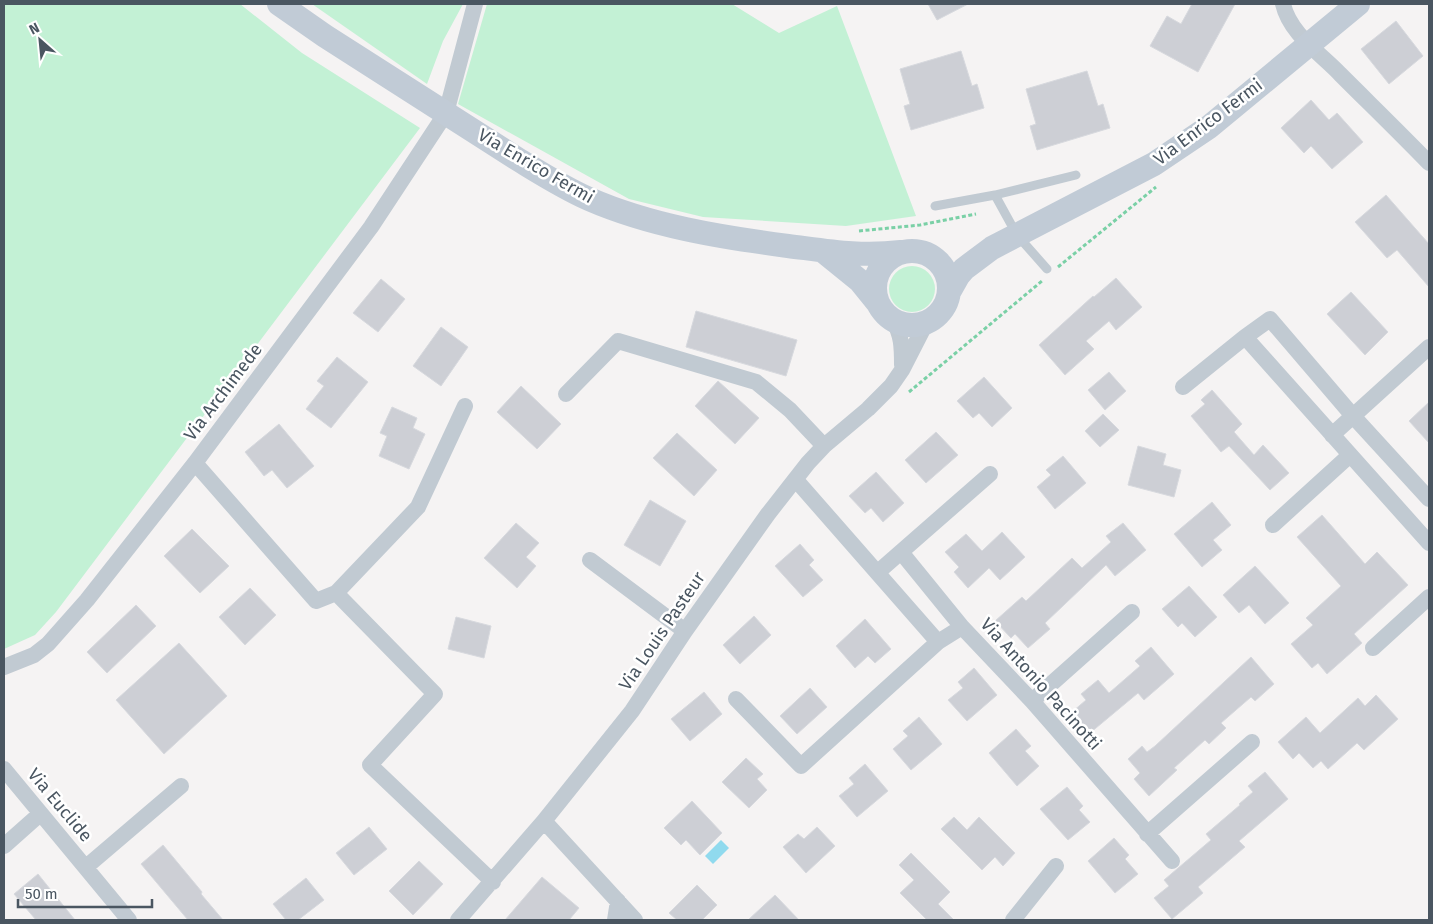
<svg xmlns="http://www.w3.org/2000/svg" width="1433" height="924" viewBox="0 0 1433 924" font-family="'Fira Sans',sans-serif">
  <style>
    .green { fill: #c3f1d5 }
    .water { fill: #90daee }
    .building { fill: #cdcfd5; stroke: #d7d9de }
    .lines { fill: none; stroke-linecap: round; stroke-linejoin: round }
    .path { stroke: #7ad0a6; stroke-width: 3; stroke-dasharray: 4 2.5; stroke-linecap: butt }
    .lane { stroke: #c1cad2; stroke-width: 9 }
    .street { stroke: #c1cad2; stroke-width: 16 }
    .secondary { stroke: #c1cbd6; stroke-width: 24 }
    .labels { text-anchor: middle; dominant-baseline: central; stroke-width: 5; stroke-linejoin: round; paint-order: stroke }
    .street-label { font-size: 18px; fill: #4a5661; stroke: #fff }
  </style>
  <rect width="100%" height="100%" fill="#f5f3f3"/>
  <path class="green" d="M4,4H240L302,53L420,128L56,612L35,635L4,649Z
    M312,4H463L443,41L427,84Z
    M487,4H732L779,33L837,6L916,216L846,226L703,217L629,199L458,104Z
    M889 289a23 23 0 1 1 46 0a23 23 0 1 1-46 0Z"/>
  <path class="water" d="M721,840L729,848L713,864L705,856Z"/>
  <path class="building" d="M928,4H968L937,20Z
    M1192,4H1235L1198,72L1150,46L1167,16L1181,24Z
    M1396,21L1423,56L1389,84L1361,49Z
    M961,51L972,86L977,84L984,108L911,130L904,106L910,104L900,69Z
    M1087,71L1098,106L1103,104L1110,128L1037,150L1030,126L1036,124L1026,89Z
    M1311,100L1329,120L1337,113L1363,142L1332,169L1311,146L1304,153L1281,128Z
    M1386,195L1429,244V287L1397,250L1387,258L1355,222Z
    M1116,278L1142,307L1116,330L1109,321L1086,341L1094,349L1065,375L1039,345L1093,296L1094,297Z
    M381,279L405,299L378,332L353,313Z
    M1351,292L1388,332L1365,355L1327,314Z
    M696,311L797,340L786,376L686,347Z
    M441,327L468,347L441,386L413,366Z
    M337,357L368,382L331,428L306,409L324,386L317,381Z
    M1109,372L1126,391L1105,410L1088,390Z
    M984,377L1012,408L992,427L979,413L973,418L957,401Z
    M718,381L759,418L735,444L695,406Z
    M521,386L561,424L537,449L497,412Z
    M1212,390L1242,424L1234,432L1254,455L1263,445L1289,473L1270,490L1229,446L1221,452L1191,416L1205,404L1201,400Z
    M1429,402V443L1409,421Z
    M392,407L417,418L413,428L425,434L409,469L379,456L387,436L380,433Z
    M1103,414L1119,430L1100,447L1085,431Z
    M279,424L314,466L287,488L272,470L264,476L245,452Z
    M936,432L958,455L926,483L905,460Z
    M677,433L717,470L694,496L653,458Z
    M1138,446L1166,454L1163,465L1181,470L1174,497L1128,485Z
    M1063,456L1086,483L1055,509L1037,487L1051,475L1046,470Z
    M876,472L904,503L883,522L871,508L865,513L849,496Z
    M650,500L686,521L660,566L624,545Z
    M1212,502L1231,525L1213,540L1222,550L1202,567L1174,534Z
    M1322,515L1365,564L1377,552L1408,585L1354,634L1362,643L1327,674L1318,663L1312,668L1291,644L1313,625L1306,618L1341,586L1297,537Z
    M516,523L539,543L526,557L536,566L517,588L484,558Z
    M1123,523L1146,550L1115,576L1106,565L1045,623L1050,629L1028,648L1015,634L1011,638L995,621L1022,597L1026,601L1072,558L1082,568L1111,542L1106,536Z
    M192,529L229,566L200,593L164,556Z
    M1002,532L1025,557L1000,580L989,568L968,588L954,572L959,567L945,552L966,534L982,551Z
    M800,544L814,560L809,565L823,580L803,597L775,566Z
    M1255,566L1289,603L1265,624L1249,605L1239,613L1223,595Z
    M1189,586L1217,617L1195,637L1182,623L1178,627L1162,609Z
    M250,588L276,615L245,645L219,617Z
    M136,605L156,626L107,673L87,652Z
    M754,616L771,635L740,664L723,645Z
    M456,617L491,626L484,658L448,649Z
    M865,619L891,649L875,663L868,656L855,668L836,646Z
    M179,643L227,696L164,754L116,700Z
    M1151,647L1174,674L1144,700L1138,693L1090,733L1072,712L1086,700L1081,694L1098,680L1109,693L1140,666L1135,661Z
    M1251,657L1274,684L1255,701L1251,697L1221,723L1226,728L1209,744L1205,740L1174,768L1177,770L1149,796L1134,779L1140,773L1128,759L1142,746L1147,752L1155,746Z
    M974,668L997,695L967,721L948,700L963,688L958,682Z
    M810,688L827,707L797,734L780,716Z
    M704,692L722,714L690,741L671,719Z
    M1376,695L1398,719L1364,750L1357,743L1328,769L1321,761L1313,768L1299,753L1293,759L1278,742L1306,717L1320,733L1358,698L1365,706Z
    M919,717L942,744L911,770L893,749L908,736L903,731Z
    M1016,729L1031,746L1025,751L1039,766L1017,786L989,753Z
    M746,758L763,774L757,779L767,790L749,808L722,782Z
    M865,764L888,791L857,817L839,796L854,784L849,778Z
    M1265,772L1288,799L1239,841L1245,847L1198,887L1203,893L1172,919L1154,898L1169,886L1164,880L1211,840L1206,834L1240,805L1239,804L1253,792L1248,786Z
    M1067,787L1083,806L1079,810L1090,822L1068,840L1040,809Z
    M692,801L722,833L700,855L686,840L681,845L664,828Z
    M954,817L967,830L979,817L1015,853L1003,866L995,857L982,870L941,829Z
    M369,827L387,849L354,875L336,853Z
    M817,827L835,846L806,873L783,847L798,834L804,839Z
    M1114,838L1129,855L1125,859L1138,874L1115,893L1088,861Z
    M163,845L202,892L201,894L223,920H188L141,864Z
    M911,853L950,892L938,904L954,920H927L900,893L914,880L899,865Z
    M419,861L443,884L413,915L389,891Z
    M38,874L75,920H36L14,894Z
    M542,877L579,908L569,920H505Z
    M306,878L324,900L298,920H286L273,904Z
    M697,885L717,905L702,920H677L669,913Z
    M775,895L799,920H748Z"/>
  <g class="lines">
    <path class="path" d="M859,231L920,225L976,214
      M1058,267L1156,187
      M909,392L1042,281"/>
    <path class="lane" d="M995,195L1076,175
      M935,206L995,195L1017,235L1047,269"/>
    <path class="street" d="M1283,4C1290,34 1320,53 1340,74C1370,104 1400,133 1429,163
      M892,319C902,334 902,348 902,365
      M1183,387L1245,337
      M566,394L618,341L756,382L790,410L824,446
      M1332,435L1429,347
      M195,463L316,601L336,593L435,694L370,765L493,882
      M796,480L938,642L962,627L1032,701L1172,861
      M1429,499L1353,416L1270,319L1245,337L1429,543
      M1273,525L1350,455
      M901,552L962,627
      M590,560L685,631
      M878,572L990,474
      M336,593L418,507L465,406
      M1373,648L1429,597
      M4,667L34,655L48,644L87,600L195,463L371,227L446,113L475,4
      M736,699L801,766L938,642
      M1032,701L1132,612
      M4,769L129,920
      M544,821L635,920
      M1147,834L1252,742
      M4,846L40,814
      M86,867L181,786
      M458,920L544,821L632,711L685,631L768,514L808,463L824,446L868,409L891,386L902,370L923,329L935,317
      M615,920L618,901
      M1013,920L1056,866"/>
    <path class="secondary" d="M279,4L325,36L519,160C542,174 564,188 589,199C651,226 720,237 788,246C828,251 860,257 901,252
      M875 288a37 37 0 1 1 74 0a37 37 0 1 1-74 0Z
      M823,251L860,281L877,302
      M949,292L958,276L964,269L992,248L1154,164L1209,127L1358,4"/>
  </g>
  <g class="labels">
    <g class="street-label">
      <text transform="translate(1208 122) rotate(-37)">Via Enrico Fermi</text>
      <text transform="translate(536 166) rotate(30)">Via Enrico Fermi</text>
      <text transform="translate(223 392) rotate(-53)">Via Archimede</text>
      <text transform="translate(662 631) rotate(-56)">Via Louis Pasteur</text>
      <text transform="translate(1041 684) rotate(48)">Via Antonio Pacinotti</text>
      <text transform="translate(60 805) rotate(50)">Via Euclide</text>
    </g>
  </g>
  <rect width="1433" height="924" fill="none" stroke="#4a5661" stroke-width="10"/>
  <g transform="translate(40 40) rotate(333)" stroke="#ffffff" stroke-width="4" paint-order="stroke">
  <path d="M0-4L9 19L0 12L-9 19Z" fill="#4a5661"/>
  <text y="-8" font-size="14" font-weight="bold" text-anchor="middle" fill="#4a5661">N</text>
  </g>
  <path d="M18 899v8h134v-8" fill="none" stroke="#4a5661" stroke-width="2.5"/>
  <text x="25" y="899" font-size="15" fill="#4a5661" stroke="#ffffff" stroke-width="4" paint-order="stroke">50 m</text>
</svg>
